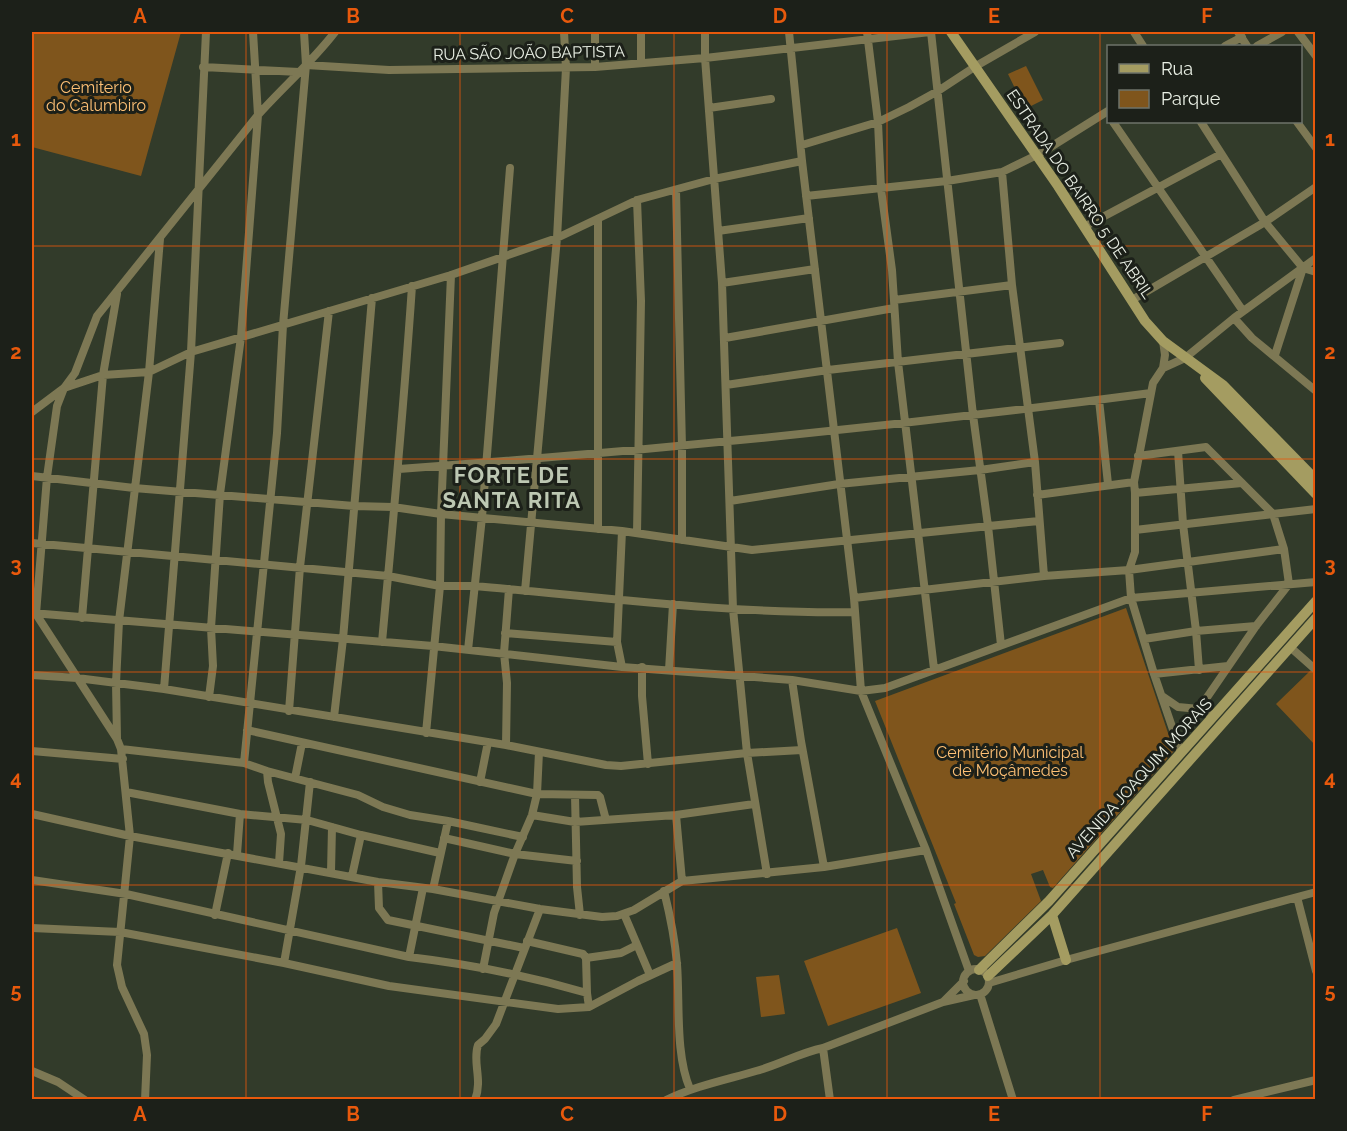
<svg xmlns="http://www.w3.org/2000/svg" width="1347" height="1131" viewBox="0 0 1347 1131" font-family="Raleway,sans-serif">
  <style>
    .green { fill: #7f551c }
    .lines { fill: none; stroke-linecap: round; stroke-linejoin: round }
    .street { stroke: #7d7854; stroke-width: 8 }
    .secondary { stroke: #a49c61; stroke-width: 10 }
    .grid { fill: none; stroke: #e8590c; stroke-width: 1.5; stroke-opacity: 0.55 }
    .labels { text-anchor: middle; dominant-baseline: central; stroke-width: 6; stroke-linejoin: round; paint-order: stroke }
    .street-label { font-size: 16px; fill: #e9efe4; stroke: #1c2019 }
    .park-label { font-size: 16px; fill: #fec075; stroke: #1c2019 }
    .district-label { font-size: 22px; font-weight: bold; letter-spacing: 1.5px; fill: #bdc8b3; stroke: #1c2019 }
    .neatline { fill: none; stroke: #e8590c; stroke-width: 2 }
    .grid-label { font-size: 20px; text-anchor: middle; font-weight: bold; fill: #e8590c }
  </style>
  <rect width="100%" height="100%" fill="#323b2a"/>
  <path class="green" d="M32,32H181L141,176L32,147Z
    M1026,66L1043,100L1025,109L1008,74Z
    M1126,608L1169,736L1171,735L1174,744V751L1053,888L1050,887L1043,870L1031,874L1041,901L985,956L978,957L974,955L954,904L956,903L875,701Z
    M1311,670L1315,675V745L1276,704Z
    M897,928L921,993L828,1026L804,961Z
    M779,975L785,1014L761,1017L756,977Z"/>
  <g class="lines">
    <path class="street" d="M595,32V67
      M705,32V58L722,283L733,609L747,753L767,874
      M789,32L802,161L854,598L861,691L926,850L969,971
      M867,32L878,122L881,189L892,270L898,362L934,669
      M931,32L973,415L988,526L1001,645
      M1134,32L1143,46
      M1238,32L1247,46
      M1298,32L1316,56
      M1225,46L1242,37
      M1257,46L1282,32
      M641,63V32
      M306,65L389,70L595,67L705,58L930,32
      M203,67L299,72
      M709,108L771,99
      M1113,122L1243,311
      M1201,122L1265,222L1303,268L1316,272
      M1297,122L1316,148
      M802,145L878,122L909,107L938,91L976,66L1035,32
      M676,190L682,447V540
      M806,196L947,181L1002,172
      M1084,227L1221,154
      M718,231L809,218
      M722,283L815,269
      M894,300L1012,285
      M1132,300L1265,222L1316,187
      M1234,318L1252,338L1316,391
      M725,338L894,308
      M1163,341L1165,355L1163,368L1185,358L1234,318L1316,258
      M1275,355L1303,268
      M1163,368L1153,383L1134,482L1135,493V552L1129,570L1131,598L1316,582
      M726,385L828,370L1060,343
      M64,388L103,375L149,372L191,352L451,275L557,238L637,200L714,179L802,161
      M64,388L57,406L47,477L36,614L117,739L121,749L130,836L117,965L122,987L144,1034L147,1055L145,1100
      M1099,400L1108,484
      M32,412L64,388L75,373L97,316L258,115C283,87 312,62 335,32
      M1178,451L1183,524L1196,631L1199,670
      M1138,456L1206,447L1273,514L1284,549L1289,584L1256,626L1199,709
      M399,469C650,451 901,426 1151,393
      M32,476L134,488L354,506L393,507L441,514L622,531L752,550L1039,521
      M1135,493L1242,483
      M1037,495L1134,482
      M730,501L839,484L980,470L1035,462
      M598,529V219
      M1135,530L1316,509
      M622,531L617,642L622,667
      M637,533L641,301L637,200
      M32,543L388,576L440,586H475C601,597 728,614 855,612
      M1044,576L1035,462L1012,285L1002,172L1041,153L1108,111
      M525,591L557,238L566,68L564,32
      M854,598L1044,576L1129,570L1284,549
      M32,613L433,646L622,667L792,680L861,691L885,688L1131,598L1154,674L1181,753
      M82,618L103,375L117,294
      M505,633L617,642
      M1144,639L1196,631L1256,626
      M382,642C393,523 404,405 412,286
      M1290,647L1316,670
      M468,650L482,517L510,168
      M642,667V696L648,764
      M669,670L673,604
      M1154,674L1228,666
      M32,675L77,678L164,689L506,745L606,765L621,766L747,753L802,750
      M792,680L801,741L824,867
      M164,689L191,352L206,32
      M1162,696L1178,707L1199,709L1214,716
      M209,697L213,666L211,628L220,494L241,337L258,115L253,32
      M289,711L300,567L329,311
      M334,717L343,639L372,298
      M247,730L537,794L598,795L600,797L606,820
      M426,733L440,586L441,514L451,275
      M117,739L116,683L119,621L149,372L160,239
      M506,745L507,683L504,653L509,589
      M121,749L244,763L267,771L268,782L281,834L279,863
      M32,751L123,759
      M244,763L277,433L283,325L306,65L304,32
      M267,771L358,795L383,807L410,815L448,821L523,837
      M295,778L302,743
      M480,782L488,742
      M126,792L240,814L307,820L361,835L440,853
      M575,795L577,887L580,915
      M32,814L130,836L378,882L433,889L540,909L602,917L617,916L634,910L682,881L824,867L926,850
      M532,815L575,822L676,815L754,804
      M676,815L682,881
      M444,838L515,854L577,861
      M237,854L240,814
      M331,872L332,827
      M352,876L361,835
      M32,880L126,894L409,957C468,964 529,976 587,993L589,1007
      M378,882L379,908L388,920L524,948
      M433,889L448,821
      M664,891C670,915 675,940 677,964C680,1002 675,1054 690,1089
      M1297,897L1316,971
      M624,914L650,975
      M215,915L228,853
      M32,928L120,932L284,963L389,986L558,1009L589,1007L638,981L677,963
      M527,941L583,954L586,958L587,993
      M409,957L423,888
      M586,958L621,953L637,945
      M284,963L301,866L310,782
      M483,969L494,913L515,854L532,815L537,794L539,752
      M963 982a13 13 0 1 1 26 0a13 13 0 1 1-26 0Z
      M964,981L943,1002L974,995
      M989,983L1066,960L1316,892
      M980,994L1013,1100
      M823,1048L830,1100
      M32,1071L58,1082L85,1100
      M475,1100C483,1079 472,1062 478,1045L485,1039L496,1024L540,909
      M666,1100C695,1086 725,1080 756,1071C779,1065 799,1053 823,1048L943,1002
      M1234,1100L1316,1080"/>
    <path class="secondary" d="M951,32L1058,186L1145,321L1163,341L1223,385L1316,480
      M1205,378L1316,494
      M1052,915L1066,960
      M979,970L1049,901L1316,601
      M988,976L1052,915L1316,618"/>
  </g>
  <path class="grid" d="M246,32V1100M460,32V1100M674,32V1100M887,32V1100M1100,32V1100M32,246H1316M32,459H1316M32,672H1316M32,885H1316"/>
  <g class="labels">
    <g class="street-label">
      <text transform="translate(529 53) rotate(-1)">RUA SÃO JOÃO BAPTISTA</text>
      <text transform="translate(1080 194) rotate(56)">ESTRADA DO BAIRRO 5 DE ABRIL</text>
      <text transform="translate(1139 778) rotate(-48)">AVENIDA JOAQUIM MORAIS</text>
    </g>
    <g class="park-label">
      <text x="96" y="87">Cemiterio<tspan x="96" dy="18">do Calumbiro</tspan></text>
      <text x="1010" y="752">Cemitério Municipal<tspan x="1010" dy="18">de Moçâmedes</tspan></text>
    </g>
    <g class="district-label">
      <text x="512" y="475">FORTE DE<tspan x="512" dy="25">SANTA RITA</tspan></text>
    </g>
  </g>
  <rect width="1347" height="1131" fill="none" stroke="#1c2019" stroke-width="66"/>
  <rect x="1107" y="45" width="195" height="78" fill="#1c2019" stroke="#6e736a" stroke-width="1.5"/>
  <rect x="1119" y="64" width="30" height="9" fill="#a49c61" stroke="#6e736a" stroke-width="1.5"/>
  <text x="1161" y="75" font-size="18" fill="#e9efe4">Rua</text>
  <rect x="1119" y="90" width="30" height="18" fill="#7f551c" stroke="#6e736a" stroke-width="1.5"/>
  <text x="1161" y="105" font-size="18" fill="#e9efe4">Parque</text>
  <rect x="33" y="33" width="1281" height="1065" class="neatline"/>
  <g class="grid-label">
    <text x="140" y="23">A</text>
    <text x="353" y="23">B</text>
    <text x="567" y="23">C</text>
    <text x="780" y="23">D</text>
    <text x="994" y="23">E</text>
    <text x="1207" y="23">F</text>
    <text x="16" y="146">1</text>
    <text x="1330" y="146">1</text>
    <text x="16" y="359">2</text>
    <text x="1330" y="359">2</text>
    <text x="16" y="572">3</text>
    <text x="1330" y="572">3</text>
    <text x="16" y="785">4</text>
    <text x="1330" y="785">4</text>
    <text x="16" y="998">5</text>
    <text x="1330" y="998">5</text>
    <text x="140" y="1121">A</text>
    <text x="353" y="1121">B</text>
    <text x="567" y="1121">C</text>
    <text x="780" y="1121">D</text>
    <text x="994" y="1121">E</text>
    <text x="1207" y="1121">F</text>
  </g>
</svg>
